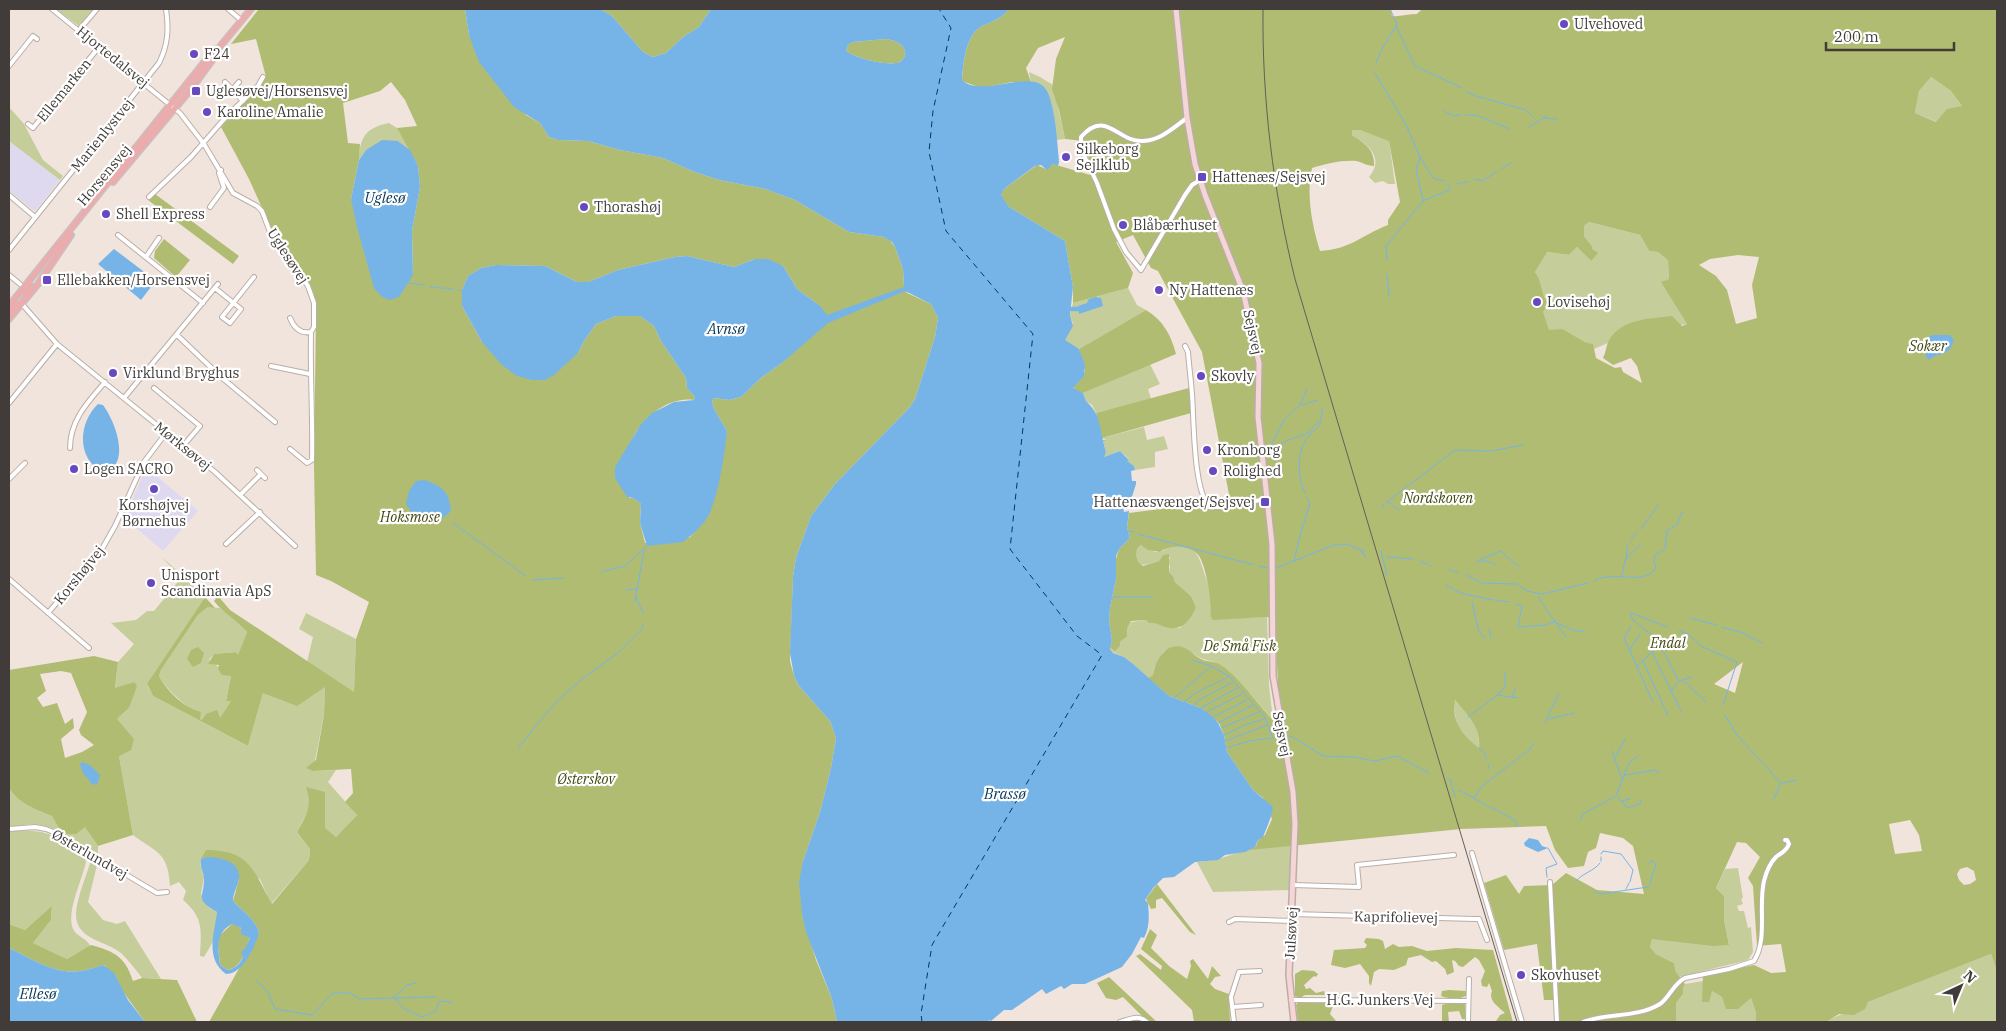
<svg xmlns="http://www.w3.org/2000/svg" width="2006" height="1031" viewBox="0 0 2006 1031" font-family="'IBM Plex Serif',serif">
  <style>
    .education { fill: #dfd9ef }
    .green { fill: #c5ce9b }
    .forest { fill: #b0bc71; fill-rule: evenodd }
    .water { fill: #76b4e8; fill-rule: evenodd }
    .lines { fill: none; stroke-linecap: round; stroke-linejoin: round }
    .stream { stroke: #76b4e8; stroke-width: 1 }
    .canal { stroke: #76b4e8; stroke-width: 4.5 }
    .ferry { stroke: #053759; stroke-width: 1; stroke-dasharray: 6 5; stroke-linecap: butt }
    .street-casing { stroke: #baaea8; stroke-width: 6 }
    .secondary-casing { stroke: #baaea8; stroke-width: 8 }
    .primary-casing { stroke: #c6c4c4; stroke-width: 8 }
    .street { stroke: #fff; stroke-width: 4 }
    .secondary { stroke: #f5d5d6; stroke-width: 5 }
    .primary { stroke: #ebacad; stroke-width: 5.5 }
    .rail { stroke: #655e5a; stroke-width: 1 }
    .poi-dot { fill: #6848c1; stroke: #fff; stroke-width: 2 }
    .labels { text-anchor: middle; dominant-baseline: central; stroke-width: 4.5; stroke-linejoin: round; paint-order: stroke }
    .poi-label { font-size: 14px; fill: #413c39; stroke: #fff; text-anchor: start }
    .street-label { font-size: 14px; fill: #413c39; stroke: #fff }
    .park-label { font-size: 14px; font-style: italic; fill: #41480f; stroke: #fff }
    .water-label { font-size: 15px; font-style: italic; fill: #053759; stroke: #fff }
  </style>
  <rect width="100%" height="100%" fill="#f1e4dd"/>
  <path class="education" d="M10,142L60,180L36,210H33L9,190Z
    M146,467L198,511L163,551L125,518Z"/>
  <path class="green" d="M56,9H93L79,26Z
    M1029,72L1040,77L1053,85L1065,139L1056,140C1054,120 1055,87 1031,82Z
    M1931,77L1951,91L1962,106L1937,122L1915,113L1919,91Z
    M9,107L24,124L43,160L63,176L60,180L9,141Z
    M389,123L397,128L410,150L398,141L366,150L359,160C360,137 365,128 389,123Z
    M1352,130H1360L1389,140L1395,184H1388L1383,181L1375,183L1369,177C1385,158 1368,144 1352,135Z
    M1589,222L1640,235L1649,251L1658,252L1668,259L1669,279L1662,282L1687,324L1613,335L1608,343L1594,349L1592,344L1585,342L1563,329L1549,334L1530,282L1548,303C1540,293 1543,281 1535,272L1546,252L1569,255L1577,247L1591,261L1592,246L1584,236V226Z
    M1128,288L1137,305L1146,310L1079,349L1065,342V338L1073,324L1070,315L1073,303Z
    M1150,364L1160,384L1148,389L1151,399L1096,413L1092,405L1086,401L1083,393Z
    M1144,427L1147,440L1164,436L1168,449L1155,452V467L1135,470L1134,466L1126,461L1129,459L1120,451L1104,457V454L1106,452L1103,441L1106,440L1102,438Z
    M1141,545C1147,547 1153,553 1159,552C1163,552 1166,548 1170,547C1198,543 1199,558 1206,578C1210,589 1213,605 1210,616L1213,619L1267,617L1269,685L1273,720C1256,701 1240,681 1221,666C1213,659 1202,662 1193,653L1164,651L1154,668L1153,675L1148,678L1124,657L1112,652L1110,648L1113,650L1120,646V642L1128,634L1127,629L1131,622L1146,620L1149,622C1160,622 1169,628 1180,628L1196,607L1191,596L1175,582L1173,576L1169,572L1170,566L1168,563L1170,557L1163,555L1159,561C1146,564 1134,572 1137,549Z
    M161,556L205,597L147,685L153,696L248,746L263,693L325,687L324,715L313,771L336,770L328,782L357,815L336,837L325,829V792L310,797L309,809L297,832L310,849L309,860L271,904L260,879L201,859L200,864L204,877L201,894L210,908L217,912L214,940L204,957L200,956C201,930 204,918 183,900L186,891L179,882L170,886C168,852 157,853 133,835L119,756L117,719L129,708L134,682L115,689L118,662L134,644L111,623L136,620L147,611H154L181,578Z
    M208,607L220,608L239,623L247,632L238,656L236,652L214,654L209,660L231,676L226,700L231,701L220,719L202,721C198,717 195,712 190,709C178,698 167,690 159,676L161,670L198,615Z
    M306,613L356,639L354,693L307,662L313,637L299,629Z
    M1454,699C1469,717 1480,725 1479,748C1460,735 1454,723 1454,699Z
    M9,788C19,804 35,809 52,816L62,834L85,826L98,846V855C79,844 56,824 32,824C24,824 17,827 9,827Z
    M9,831C19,831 31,830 41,832C55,835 84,847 86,862C82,881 66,912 73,929C77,937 87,938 90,946L67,959L33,943L51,920L52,907L25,930L9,924Z
    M1291,845L1289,890L1213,892L1197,862C1217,861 1232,854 1251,849C1264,847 1278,846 1291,845Z
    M92,857L98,861L88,902L103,920L117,924L125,921L161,979L142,978C136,970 129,961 122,954C107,940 75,941 76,913C77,897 87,874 92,857Z
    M1738,868L1743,898L1741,899L1743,904L1737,906L1739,911H1744L1748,928L1751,927L1753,952L1748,960L1679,977L1674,971V963L1656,954L1650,947L1652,938L1729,945L1724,920V896L1716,888L1725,869Z
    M1991,954L1997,971V1022H1826C1839,1013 1856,1012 1868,1002Z
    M1703,981V1002L1712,991L1722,997L1751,998L1756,1013V1022H1676V1003L1683,994V988L1685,984Z"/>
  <path class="forest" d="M259,9H465L469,35L526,115L540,123L549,137L558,140L588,141L620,150L663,158L692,171L719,180L765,189L795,200L849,232L884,237L889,239L895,247L903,269L904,287L907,293L931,304L938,318L935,337L915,399L910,407L835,484L811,516L796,558L793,576L790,661L794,676L799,686L830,721L836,738L831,768L820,812L803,861L802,914L816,960L832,999L837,1022H209L259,933C255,918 243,912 233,901L239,879L207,857L201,859L206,850C251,850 253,871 272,904L309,860L310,849L297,832C306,815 313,807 306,787L325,792V828L336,837L357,815L345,802L353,793L351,769L313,771L306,768L316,760L324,715L325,687L297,706L263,693L248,746L153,696L147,684L205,597L215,608L208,607L198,615L161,670L159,676C167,691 184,708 201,712L200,719L202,720L206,714L217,710L220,718L231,701H226L231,676L222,675L218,669L219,665L208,664L214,654L236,652L238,655L247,632C237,620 223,613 214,601L218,596L230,610L354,692L356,639L369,602L331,581L316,575L314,465L316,314L314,297L307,281L272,230L249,179L221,127L266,77L256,39L231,44ZM391,82L405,100L417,126L397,128L418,166L420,187L412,231L413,275L351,199L359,160L360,144L348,143L343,103L380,91ZM687,256L734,267L755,259L783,266L797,289L819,305L782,363L762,377L741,397L729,400L714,398L712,401L714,409L727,431L717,487L708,516L690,537L677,542L645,543L640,523L641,504L633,498H629C630,484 628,451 632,440C641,418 669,396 694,400L695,397L687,388L686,378L661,341L654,326L640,316H616L596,324L584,341L578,353L482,342L462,306V290L468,276L481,268L496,265L545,266L577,282H588L618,270L675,257Z
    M600,9H711L699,27L683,37L666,53L653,57L643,52L612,16Z
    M1009,9H1391L1392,16C1400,17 1408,14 1417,14L1421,10L1426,9H1997V971L1991,954L1868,1002L1865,1009L1854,1015L1839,1014L1826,1022H1756V1013L1751,998L1738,1009H1726L1722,997L1712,991L1709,1002H1702L1703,975L1754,965L1771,973L1786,972L1781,944L1757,946L1753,886L1748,878L1760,857L1746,843L1737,842L1716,888L1724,896V920L1729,945L1713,946L1652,939L1650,947L1656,954L1674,963L1675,971L1685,984L1683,988V994L1676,1003V1022H1557L1554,1000H1544L1537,944L1504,950L1484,883L1506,875L1519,894L1524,886L1552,885L1566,873L1597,890L1644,894L1633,846L1623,838L1600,833L1596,848L1588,852L1584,866L1568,868L1555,850L1546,826L1461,829L1249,850L1256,846L1258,840L1265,835L1272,819L1263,798L1253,790L1227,752L1224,735L1219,723L1201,708L1169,696L1148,678L1153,675C1155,660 1167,640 1185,648C1191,651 1195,656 1201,659C1206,662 1214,661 1219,664C1237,674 1258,705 1273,720L1279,707L1275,619L1267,617L1213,620L1210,616C1213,605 1206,566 1199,556C1191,545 1170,544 1160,552L1148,550L1141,545L1137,549C1136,556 1136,562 1143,566L1159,561L1163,555L1169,554V572L1173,576L1175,582L1191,596L1196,607C1190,621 1182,632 1165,627C1159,625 1155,622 1149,623L1146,620L1131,621L1127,629C1129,638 1125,637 1120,642V646L1115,651L1110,648L1112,640L1109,621L1110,608L1116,579L1115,562L1119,549L1130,538L1127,528L1129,513L1230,500L1202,352L1158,271L1151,268L1133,235L1116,242L1133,273L1128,288L1073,303V287L1065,241L1008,206C1003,201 998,196 1004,189L1037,165L1046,169L1053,164L1097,177L1087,154L1091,153L1090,147L1085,145L1084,141L1065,139L1059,110L1052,89L1056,59L1065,37L1038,48L1026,68L1031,82H1012L981,88L962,81C963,64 966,34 982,26C993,21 1001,19 1009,9ZM1931,77L1951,91L1962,106L1947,109L1936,122L1915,113L1919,91ZM1352,130H1360L1389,141L1400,202L1388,220V225C1360,236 1351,249 1320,251C1312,225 1306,195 1312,168C1326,164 1341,160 1356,161C1362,162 1367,166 1374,166C1375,150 1365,143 1352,135ZM1589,222L1640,235L1649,251L1658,252L1668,260L1669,279L1661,282L1687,324L1682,326L1672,316C1649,319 1623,318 1609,340C1606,346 1606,352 1603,358L1613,365L1631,358L1637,366L1642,383L1623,372L1621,367L1615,368L1596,358L1593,344L1585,342L1563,329L1549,330L1543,312L1548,303C1540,293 1543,281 1535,272L1547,252L1569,255L1577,247L1591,261L1598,253L1592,249V246L1584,236V226ZM1738,255L1759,257L1752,285L1757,318L1736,324L1727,290L1716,276L1699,265L1710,259ZM1743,662L1735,693L1714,684ZM1455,700C1468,716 1481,727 1479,748C1462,736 1451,720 1455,700ZM1910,820L1919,835L1922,851L1895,854L1889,824ZM1967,867L1974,871L1976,880L1970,884L1964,885L1959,880L1957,874L1960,869Z
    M886,39C895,40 907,45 905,56C903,58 902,61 900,62C890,67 852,58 846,50L848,45L853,42Z
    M155,194L239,256L233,264L148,200Z
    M164,239L190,260L176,277L154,258L155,251Z
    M1146,310C1163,320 1171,335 1176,354L1083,393L1076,391L1073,387L1080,380L1085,371L1079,349Z
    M1189,388L1191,413L1102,438L1096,413Z
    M198,647L204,653L201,663L193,667L187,659L191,650Z
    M94,656L118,662L115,688L134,682L137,686L129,708L117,719L134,739L131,750L119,756L133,835L98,846L85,827L76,834H62L52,816C35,809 19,804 9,788V670ZM61,671L71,673L87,712L79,730L81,735L94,745L82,752L65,758L61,739L74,728L73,718L65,724L57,703L43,707L37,698L46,691L40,674Z
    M1157,884L1196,935L1190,932L1162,898L1156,900V908L1151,909L1146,899Z
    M52,906L51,920L33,943L67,959L91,945C116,952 125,957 133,981L142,978L177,980L197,1022H145L104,965C96,967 88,970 80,971C56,975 30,958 9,948V924L25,930Z
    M232,924L237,925L250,937C245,951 243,966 228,970L220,965L218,946L219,936Z
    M1150,929L1157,935L1151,948L1169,966L1187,979L1191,966L1190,961L1193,959L1208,979L1212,966L1221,976L1215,977L1210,984L1215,989L1229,994L1230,1022H1194L1192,1010L1136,956L1140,954L1161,970L1162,966L1141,949Z
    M1366,938L1379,939L1383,941L1385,949L1393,944L1399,947L1412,946L1427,951L1456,948L1493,950L1513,1022L1496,1021L1500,1015L1505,1013C1498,1006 1488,1001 1492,991L1489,983L1487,987L1482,986L1481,981L1485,971L1479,960L1475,957L1463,967L1459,966L1455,961L1452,960L1454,972L1447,975L1445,969L1436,961L1432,962L1421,955L1408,958L1406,965L1394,970L1379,969L1374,972L1371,986L1369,983V976L1360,964L1345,968L1331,965L1334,950L1365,948L1367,945L1364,942Z
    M1302,970L1314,971L1318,974L1316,977L1314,976L1304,985L1306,989L1310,988L1316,993L1324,991L1325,995H1305L1300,998L1295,996V974Z
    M1109,977L1157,1022H1148L1123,997L1116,1000L1106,998L1097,983Z
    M1449,990L1466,991L1467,995C1461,1000 1448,999 1441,996L1442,991Z
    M1299,1001H1338V1005L1333,1006L1330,1014L1337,1022H1298L1296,1005Z
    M1451,1002L1465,1003V1019H1462L1459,1011L1448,1012L1449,1022H1442V1005Z"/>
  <path class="water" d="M465,9H600L612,16L643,52L653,57L666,53L683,37L699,27L711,9H1009C1001,19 993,21 982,26C966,34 963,64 962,80C983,100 1036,64 1048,93C1056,112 1057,142 1059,162L1058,166L1053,164L1047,170L1041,165L1035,166L1004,189L1001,195L1008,206L1065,241L1073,287L1070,315L1073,326L1065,340L1079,349L1085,365L1084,376L1073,388L1083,393L1086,401C1099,413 1099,422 1103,440H1107L1103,441L1106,452L1104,457L1120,451L1129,460L1127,461L1134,466L1135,470L1131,471L1132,481H1136V484L1131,500L1127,501V506L1123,507L1124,512L1129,511L1127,528L1130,538L1119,549L1116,556V579L1110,608L1109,621L1112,640L1110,649L1113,653L1124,657L1133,664L1169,696L1201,708L1213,717L1218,723L1224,735L1227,752L1253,790L1273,807C1271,819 1267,827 1263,837L1258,840L1255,847L1245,852L1225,855L1218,860L1195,862L1174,877L1163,878L1154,887L1145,900L1148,903C1149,915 1150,927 1144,938L1141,937L1132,954L1122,967L1085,984H1072L1064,989L1061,986L1046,994L1042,989L1012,1010H1004L991,1021L989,1020V1022H837L832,999L806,932L802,914L799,882L803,861L820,812L831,768L836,738L830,721L799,686L794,676L790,653L793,576L796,558L811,516L835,484L910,407L915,399L935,337L938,318L931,304L905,291L828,323L782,363L762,377L741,397L729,400L714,398L712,401L714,409L727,431C725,452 718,500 707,518C701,527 692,535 683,542L647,546L640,523L641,504L633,498L627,497L615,478V467L641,424L652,413L674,402L694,400L695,397L687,388L686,378L661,341L654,326L640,316H616L596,324L584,341L578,353L554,375L545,380H532L517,376L502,365L482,342L462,306V290L468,276L481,268L496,265L545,266L577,282H588L618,270L675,257L687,256L734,267L755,259H768L783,266L797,289L819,305L827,315L904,287L903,269L895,247L892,242L884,237L849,232L795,200L765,189L719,180L692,171L663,158L620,150L588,141L558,140L549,137L540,123L514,107L479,62L469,35ZM886,39C895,40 907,45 905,56C903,58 902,61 900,62C890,67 852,58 846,50L848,45L853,42Z
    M382,140L398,141L410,150L418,166L420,187L412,231L413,275L399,297L389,300L381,296L374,288L357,227L351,199L359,160L366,150Z
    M114,249L143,271L154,283L141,300L98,264Z
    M1095,297L1101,298L1103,306L1079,314L1078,306L1087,303L1089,299Z
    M1932,335H1950L1954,340C1948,359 1940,350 1929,360L1926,357L1925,348L1919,346Z
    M98,404L103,405C115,421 132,464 104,473C76,460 78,423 98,404Z
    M425,480C443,487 449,491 451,511C434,528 418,524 406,504L409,491L416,481Z
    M82,762L90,765L100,775L97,785L92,784L83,773L80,764Z
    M1529,838L1538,840L1542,846L1548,848L1538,852L1525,846L1524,843Z
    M207,857C220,857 241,862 239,878C238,886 233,893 233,901C243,912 255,918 259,933C254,948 243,974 226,974C205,958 214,935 217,912C194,898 204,899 204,879C204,871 199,867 201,859ZM232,924L241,928V934L250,938L245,949L241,952L243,957C240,964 236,968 228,970L220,965C218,948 215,933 232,924Z
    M9,948C30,958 56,975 80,971C88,970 96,967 103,965L114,973L128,1000L145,1022H9Z"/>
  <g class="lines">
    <path class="stream" d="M1396,26L1415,66L1462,88
      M1376,63C1381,48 1390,37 1397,24L1390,9
      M1375,73L1406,125L1420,157L1434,179L1445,181
      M1467,92L1476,96L1526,110L1534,118
      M1444,111L1453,116L1460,115
      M1465,115H1476L1510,129
      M1543,118L1557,119
      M1528,128L1546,116
      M1420,158L1416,169L1423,200
      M1501,169L1511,163
      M1474,179L1482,181L1496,172
      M1457,184L1469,181
      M1385,247L1423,201L1449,190L1450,183
      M1386,247L1387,260
      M1387,274L1389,297
      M409,283L424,285
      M430,287L454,289
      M459,290H462
      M1302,405L1318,400
      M1271,445L1284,420L1300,405L1307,389
      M1276,448L1286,441L1308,433L1318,422
      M1491,451L1523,445
      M1305,493C1298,481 1297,455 1304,443C1314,424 1322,435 1322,407
      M1387,501L1399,510
      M1387,502L1455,450L1489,451
      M1382,508L1384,504
      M453,523L526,576
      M1641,529L1658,505
      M1127,531L1134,532
      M1138,534L1254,565
      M1630,540L1636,533
      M1360,549L1366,558
      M1381,551L1387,575
      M1387,557L1413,559
      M1479,560L1500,551L1519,567
      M1626,560L1627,546
      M1294,561L1301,532L1310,503L1307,498
      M1420,561L1431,566
      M1477,562C1482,559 1493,562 1496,566
      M1259,566L1268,568
      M1276,568L1334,545L1347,544L1364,551
      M1449,569L1458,573
      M602,572L625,566L647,546
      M1466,575L1482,583L1517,584L1527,591L1542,594L1588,583
      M1622,575L1625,560L1640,545
      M533,580L563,578
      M1594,581C1614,569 1643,587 1656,568L1654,561L1655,555L1665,549L1667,530L1677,525L1682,512
      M1446,585L1460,593L1492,600
      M626,590L637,589
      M1538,596L1543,605
      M636,597L643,613
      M1111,597H1153
      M1495,600L1509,602
      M635,601L644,550
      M1472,602L1479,632L1485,638
      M1516,604L1522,606L1518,627L1545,625L1554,622L1575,631H1585
      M1544,606L1566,637
      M1630,613L1633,620L1662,643L1661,644
      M1631,613L1667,627
      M1690,618L1717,625
      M1631,626L1624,638L1653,702
      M1722,627L1743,633L1762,643
      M1489,630L1491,638
      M1679,631L1688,634L1701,646L1737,662L1723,705
      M1630,649L1640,634
      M1662,649L1679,681L1692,677
      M1652,652L1681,711
      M1192,660L1211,666L1229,676L1264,716L1273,738L1249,741L1225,748
      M1643,661L1668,716
      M1638,665L1658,647
      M1683,680L1706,702
      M1671,691L1677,683
      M1497,695L1518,698
      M1512,698L1515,689
      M1173,699L1210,667
      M1184,702L1194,694L1228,677
      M1194,705L1197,701L1233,682
      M1201,708L1237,688
      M1207,712L1242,694
      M1725,715L1736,734L1781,783
      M1213,717L1247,700
      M1468,717C1478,708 1502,695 1505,685C1506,681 1505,676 1505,672
      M1548,719L1574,713
      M1545,722L1559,693
      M1218,723L1253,705
      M1221,728L1259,712
      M1224,735L1247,724L1264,719
      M1288,736L1293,737L1323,756L1353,757L1375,761L1397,756L1429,773
      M1225,741L1267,725
      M518,748L556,702L582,679L618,653L642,629L643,624
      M1479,748L1485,753L1486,759
      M1612,751L1622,779
      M1615,758L1625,739
      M1488,764L1489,769
      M1625,775L1656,770L1659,774
      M1447,779H1450L1455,797
      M1782,783L1797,780
      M1459,790L1488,806
      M1618,797L1627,808L1640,804L1641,800
      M1474,798L1481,787L1529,750L1534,743
      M1774,799L1780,784
      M1621,801L1630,799
      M1490,807L1515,820L1517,826
      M1580,820L1583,814L1616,796L1629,763L1638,756
      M1601,854L1603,851L1621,854L1633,870L1630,882
      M1601,857V861
      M1547,877L1546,868L1557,864L1548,848
      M1576,881C1583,873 1594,871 1600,863
      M1626,889L1629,883
      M1595,892L1600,894L1648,887L1650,885L1652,875L1656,866L1653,861L1650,862L1649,864
      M256,980L268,992L275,1009L312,1015L333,993H350L359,999L436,997
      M416,983L407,985L394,997L403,1008L422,1017L436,1011L439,1002L445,1001L452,1003"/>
    <path class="canal" d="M1071,309H1078"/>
    <path class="ferry" d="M922,1022L921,1014L932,945L1102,655L1077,636L1010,549L1033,334L946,231L929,152L933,111L951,28L939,9"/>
    <defs>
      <path id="street" d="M52,9L180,113L204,144L233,193L257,206L262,211L270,232L308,286L314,303V327L311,332C300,334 294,328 290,318
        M228,9L241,20
        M79,30L97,9
        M9,66L33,36L37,39
        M225,82L243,101
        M232,90L239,82
        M1187,118C1173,128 1161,140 1143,141C1118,143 1106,108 1081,137V149L1097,183L1114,229L1126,252L1141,270L1185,195L1192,185L1200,180
        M28,124L33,128L99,47
        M9,195L35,217
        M149,197L191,157L226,117L258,86L263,77
        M210,207L224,188L219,173L221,170
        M118,235L203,303
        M9,250L159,63C168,45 169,29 166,9
        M146,257L159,238
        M9,275L20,284
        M215,288L241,309L230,323L222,317L254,277
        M22,304L57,344L215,472L295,546
        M177,335L221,377L275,422
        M1185,346L1188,352C1189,366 1191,380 1192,394C1194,419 1193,492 1210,507H1218L1267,499
        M271,366L310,374
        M154,388L200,426L183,446
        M124,398L218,284
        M9,403L57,344
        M70,448C70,420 88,402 105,382
        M290,449L307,463L312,460C313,417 310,375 311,332
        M257,470L265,478
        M9,479L25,463
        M241,494L261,474
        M226,544L260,512
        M9,579L89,648
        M48,613L102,549L115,526L144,462L166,433
        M9,829L35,827L46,829L56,833L157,893L167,892
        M1472,853L1522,1022
        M1550,882L1557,1022
        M1293,885L1359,887L1357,865L1454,855
        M1292,914L1475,919H1479L1487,940
        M1229,922L1235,919L1291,921
        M1291,1000L1468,1001
        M1233,1007L1261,1005
        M1120,1022C1131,1019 1138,1014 1147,1022
        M1234,1022L1231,997L1239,972L1260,971
        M1468,1022L1469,979
        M1583,1022C1607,1013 1637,1018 1660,1004C1670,997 1673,984 1685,978L1729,969L1754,961C1768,939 1758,906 1764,881C1766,873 1770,863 1776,857C1782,852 1786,852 1789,844L1787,840H1785"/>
      <path id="secondary" d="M1176,9L1187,118L1195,164L1205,195L1243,291L1259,363L1258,417L1272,544L1273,676L1293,792L1295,824L1289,975L1294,1022"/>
      <path id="primary" d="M113,182L192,88L216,55L218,49
        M9,306L214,50L218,49L251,9
        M9,312L18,304H22L30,285
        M9,319L38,284L71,235"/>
    </defs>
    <use href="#street" class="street-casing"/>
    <use href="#secondary" class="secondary-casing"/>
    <use href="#primary" class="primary-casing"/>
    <use href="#street" class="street"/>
    <use href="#secondary" class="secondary"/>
    <use href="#primary" class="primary"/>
    <path class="rail" d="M1263,9C1262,100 1273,190 1295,279L1517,1022"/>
  </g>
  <g class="poi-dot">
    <circle cx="1564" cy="24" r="5"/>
    <circle cx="194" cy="54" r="5"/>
    <rect x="191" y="86" width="10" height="10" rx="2.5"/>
    <circle cx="207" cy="112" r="5"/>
    <circle cx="1066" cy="157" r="5"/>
    <rect x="1197" y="172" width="10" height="10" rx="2.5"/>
    <circle cx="584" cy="207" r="5"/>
    <circle cx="106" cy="214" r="5"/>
    <circle cx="1123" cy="225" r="5"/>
    <rect x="42" y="275" width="10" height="10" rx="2.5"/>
    <circle cx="1159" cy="290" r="5"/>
    <circle cx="1537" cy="302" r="5"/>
    <circle cx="113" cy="373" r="5"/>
    <circle cx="1201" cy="376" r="5"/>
    <circle cx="1207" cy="450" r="5"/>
    <circle cx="74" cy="469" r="5"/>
    <circle cx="1213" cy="471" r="5"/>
    <circle cx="154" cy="489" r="5"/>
    <rect x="1260" y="497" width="10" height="10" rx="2.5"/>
    <circle cx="151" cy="583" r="5"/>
    <circle cx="1521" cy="975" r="5"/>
  </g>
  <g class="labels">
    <g class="poi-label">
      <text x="1574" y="24">Ulvehoved</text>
      <text x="204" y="54">F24</text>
      <text x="206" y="91">Uglesøvej/Horsensvej</text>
      <text x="217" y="112">Karoline Amalie</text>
      <text x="1076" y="149">Silkeborg<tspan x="1076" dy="16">Sejlklub</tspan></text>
      <text x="1212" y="177">Hattenæs/Sejsvej</text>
      <text x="594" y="207">Thorashøj</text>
      <text x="116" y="214">Shell Express</text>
      <text x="1133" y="225">Blåbærhuset</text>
      <text x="57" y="280">Ellebakken/Horsensvej</text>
      <text x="1169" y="290">Ny Hattenæs</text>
      <text x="1547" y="302">Lovisehøj</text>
      <text x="123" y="373">Virklund Bryghus</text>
      <text x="1211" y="376">Skovly</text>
      <text x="1217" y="450">Kronborg</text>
      <text x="84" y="469">Logen SACRO</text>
      <text x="1223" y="471">Rolighed</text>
      <text x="1255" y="502" text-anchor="end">Hattenæsvænget/Sejsvej</text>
      <text x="154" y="505" text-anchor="middle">Korshøjvej<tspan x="154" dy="16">Børnehus</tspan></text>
      <text x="161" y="575">Unisport<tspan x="161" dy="16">Scandinavia ApS</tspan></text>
      <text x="1531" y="975">Skovhuset</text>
    </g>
    <g class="street-label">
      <text transform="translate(113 57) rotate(39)">Hjortedalsvej</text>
      <text transform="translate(64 90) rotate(-51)">Ellemarken</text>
      <text transform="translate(102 135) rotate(-51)">Marienlystvej</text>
      <text transform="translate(104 175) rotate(-50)">Horsensvej</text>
      <text transform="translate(288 256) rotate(57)">Uglesøvej</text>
      <text transform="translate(1253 332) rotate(78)">Sejsvej</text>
      <text transform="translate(183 446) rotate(39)">Mørksøvej</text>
      <text transform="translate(79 575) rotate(-51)">Korshøjvej</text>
      <text transform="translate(1282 734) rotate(79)">Sejsvej</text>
      <text transform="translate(90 854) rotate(30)">Østerlundvej</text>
      <text transform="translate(1396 917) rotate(1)">Kaprifolievej</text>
      <text transform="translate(1291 933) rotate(-87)">Julsøvej</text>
      <text x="1380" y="1000">H.G. Junkers Vej</text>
    </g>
    <g class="park-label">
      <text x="1928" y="346">Sokær</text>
      <text x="1438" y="498">Nordskoven</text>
      <text x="410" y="517">Hoksmose</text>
      <text x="1668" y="643">Endal</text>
      <text x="1240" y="646">De Små Fisk</text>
      <text x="586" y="779">Østerskov</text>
    </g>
    <g class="water-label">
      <text x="385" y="197">Uglesø</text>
      <text x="726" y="328">Avnsø</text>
      <text x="1005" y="793">Brassø</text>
      <text x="38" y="993">Ellesø</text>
    </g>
  </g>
  <rect width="2006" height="1031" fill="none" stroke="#413c39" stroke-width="20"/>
  <g transform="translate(1961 986) rotate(44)" stroke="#ffffff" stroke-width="4" paint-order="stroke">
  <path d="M0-4L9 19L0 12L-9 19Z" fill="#413c39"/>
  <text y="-8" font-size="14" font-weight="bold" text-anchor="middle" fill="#413c39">N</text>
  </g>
  <path d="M1826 42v8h128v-8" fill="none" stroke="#413c39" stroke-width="2.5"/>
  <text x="1834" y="42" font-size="15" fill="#413c39" stroke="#ffffff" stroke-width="4" paint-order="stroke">200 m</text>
</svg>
